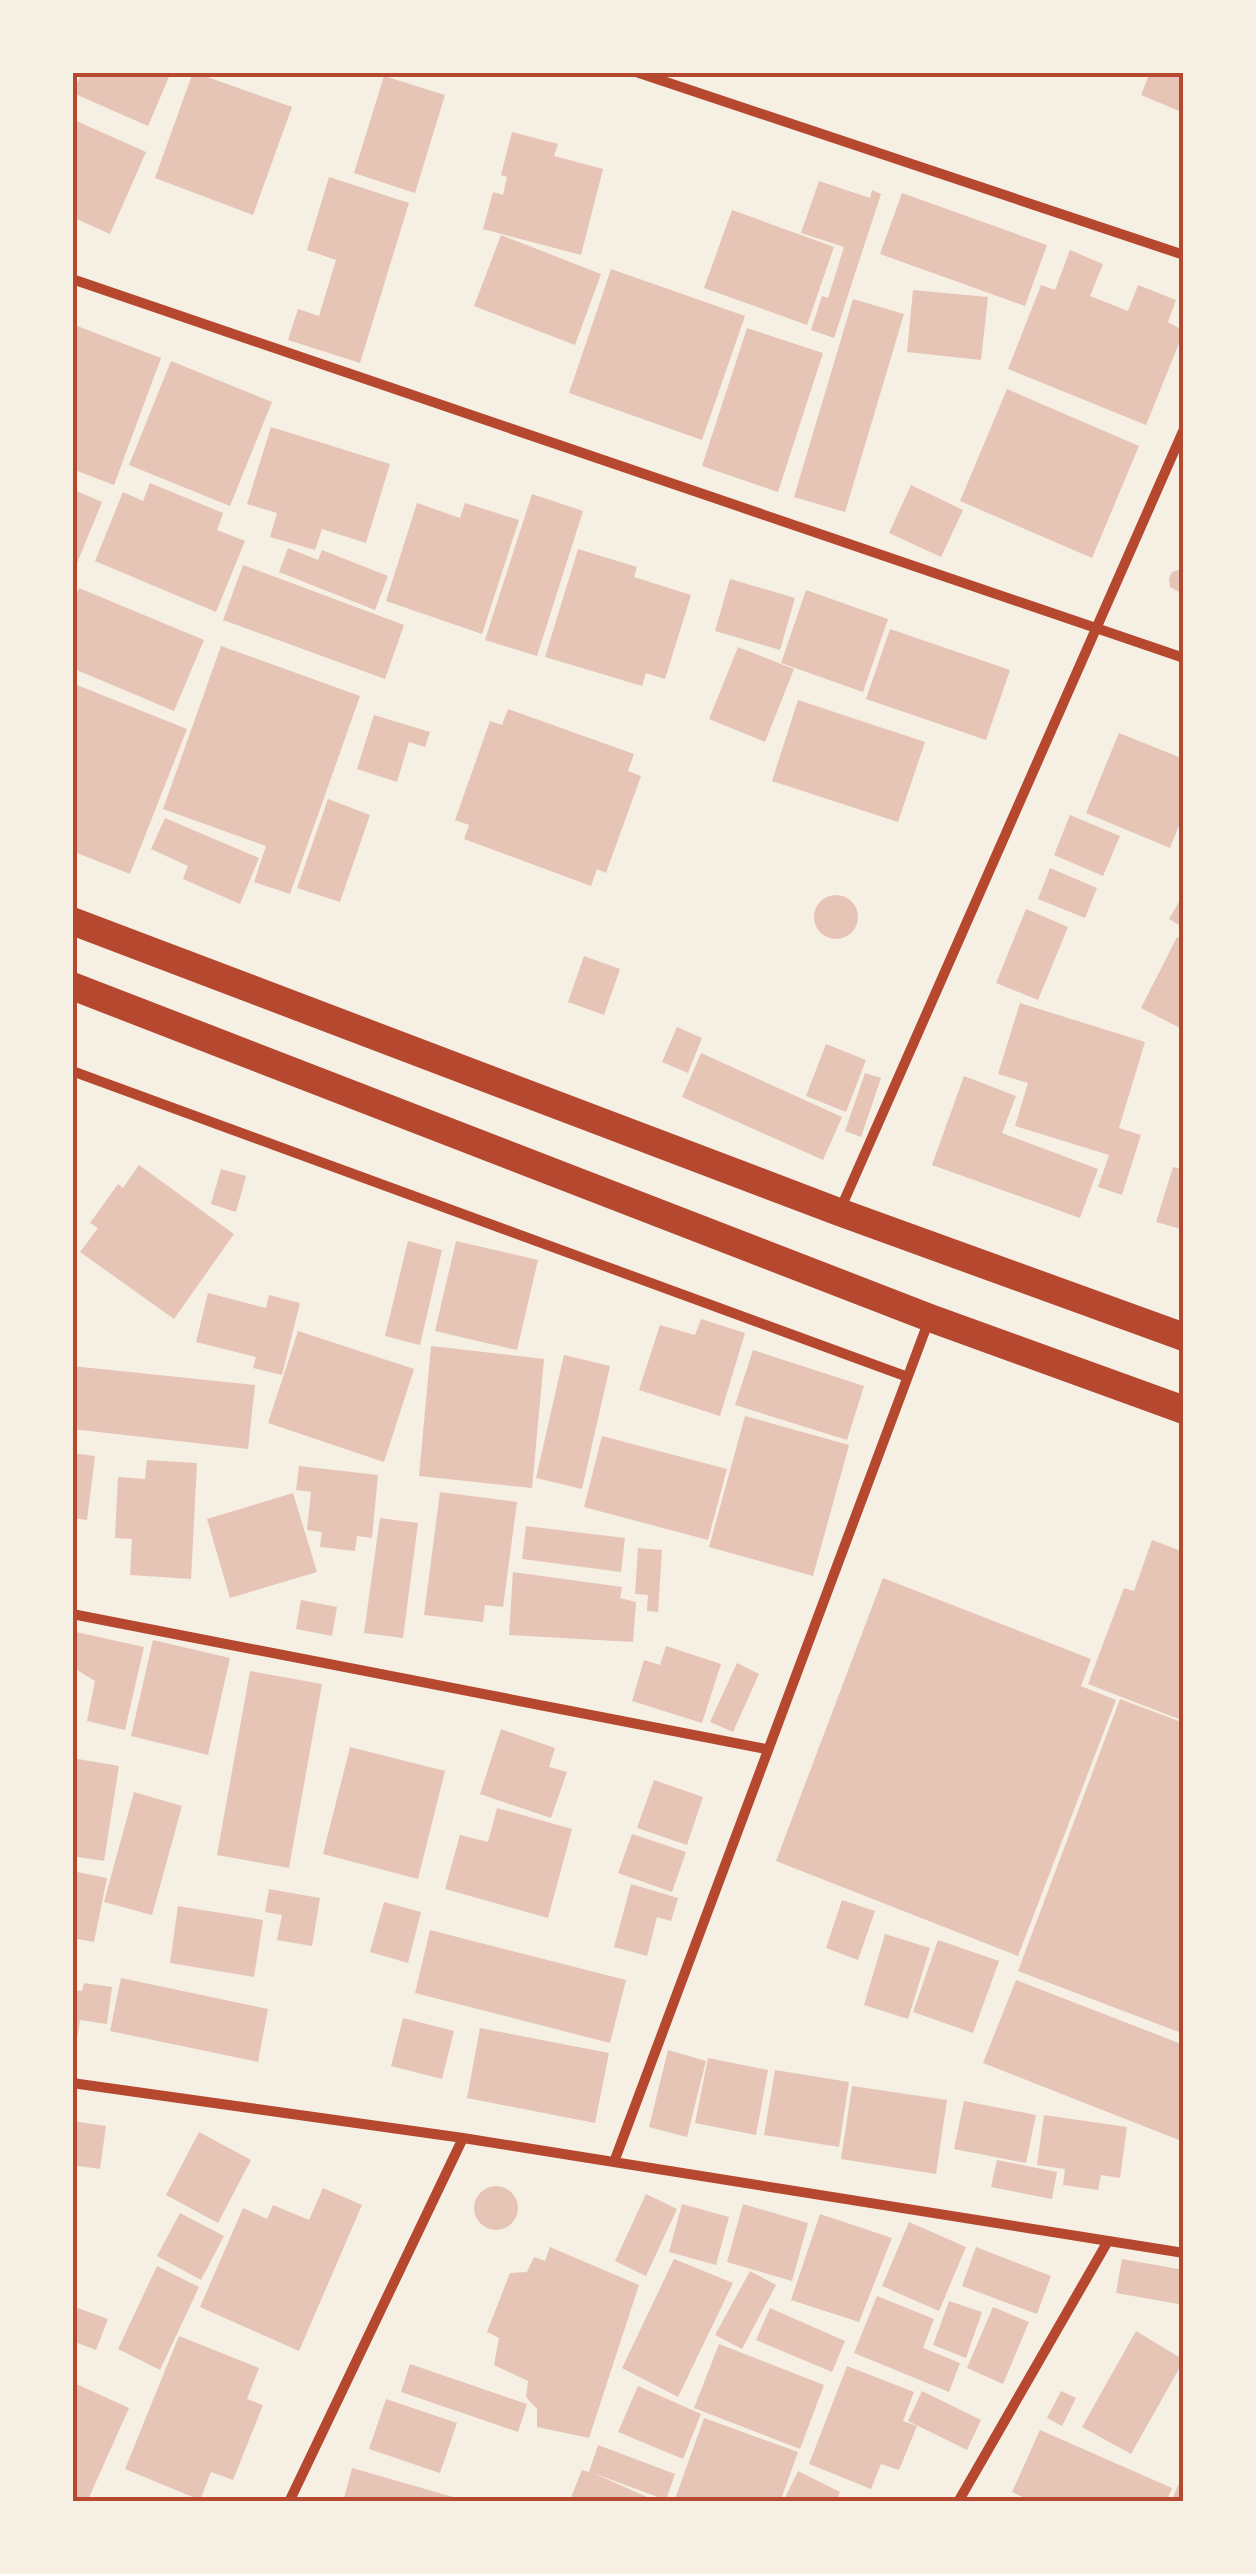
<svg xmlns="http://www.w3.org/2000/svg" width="1256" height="2574" viewBox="0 0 1256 2574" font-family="Signika,sans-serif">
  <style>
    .building { fill: #e6c5b7 }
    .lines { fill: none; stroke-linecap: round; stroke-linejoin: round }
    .minor { stroke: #b5482f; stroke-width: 10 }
    .trunk { stroke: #b5482f; stroke-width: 28 }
    .neatline { fill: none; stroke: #b5482f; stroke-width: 4 }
  </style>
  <rect width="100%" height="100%" fill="#f6efe4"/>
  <path class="building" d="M82,72H171L148,126L73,93Z
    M193,72L292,107L253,215L155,178Z
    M1150,72H1184V113L1141,95Z
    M384,76L445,95L415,193L354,173Z
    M72,119L146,152L110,234L72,217Z
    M512,132L558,144L554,156L603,169L581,255L483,229L493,192L503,195L507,177L501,175Z
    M329,177L409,203L360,363L288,340L298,309L319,316L336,260L307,250Z
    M819,181L870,198L872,190L881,194L834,338L811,330L822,296L828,298L844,247L801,233Z
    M902,193L1047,245L1025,306L880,254Z
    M732,210L834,247L807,325L704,288Z
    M501,235L601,274L575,345L474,306Z
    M1070,250L1103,264L1090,296L1128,311L1138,285L1176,300L1168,322L1184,331L1146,425L1008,369L1041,285L1055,290Z
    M611,269L745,316L702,440L569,393Z
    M913,290L988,297L981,360L907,352Z
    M853,299L904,314L845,512L794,497Z
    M72,324L161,358L114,485L72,469Z
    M747,328L823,353L778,492L702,466Z
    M171,361L272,402L230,506L129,465Z
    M1007,389L1139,446L1092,558L960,501Z
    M271,427L390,464L366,543L322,529L315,550L270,537L277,513L247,504Z
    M150,483L223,513L217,530L245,541L216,612L95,561L123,492L143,501Z
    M911,485L963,510L941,557L889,533Z
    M72,489L102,502L73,573H72Z
    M532,494L583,511L537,656L485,640Z
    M417,503L460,518L465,503L519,520L482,634L386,601Z
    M288,548L318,560L322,550L388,576L375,610L279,572Z
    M578,549L637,567L634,577L691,595L665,679L646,673L642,686L545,657Z
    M243,565L404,625L385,679L223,620Z
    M1184,568V593H1181L1170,587L1169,579L1172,572Z
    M730,579L795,598L780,650L715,631Z
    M79,588L204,640L174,711L72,668V604Z
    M806,590L888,619L863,692L781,663Z
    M890,629L1010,670L986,740L866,699Z
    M221,646L360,696L290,894L254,882L266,846L163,809Z
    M738,647L794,669L765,742L709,719Z
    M72,683L187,729L130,874L72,851Z
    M798,700L925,742L898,822L772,781Z
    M508,709L634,754L628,771L641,776L606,873L597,869L591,886L464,839L469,825L455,820L490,721L502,725Z
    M374,715L430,732L425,747L409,742L397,782L357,769Z
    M1119,733L1184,759V813L1170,848L1086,813Z
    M328,799L370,815L340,902L297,888Z
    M1070,815L1120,836L1103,876L1054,855Z
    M165,818L259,858L240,904L183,879L188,866L151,849Z
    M1050,868L1097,888L1085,918L1038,899Z
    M1184,893V928L1169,919Z
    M814 917a22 22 0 1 1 44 0a22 22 0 1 1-44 0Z
    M1026,909L1068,927L1038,1000L996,983Z
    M1177,937L1184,940V1030L1141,1008Z
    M584,956L620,969L604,1015L568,1002Z
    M1020,1003L1145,1042L1119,1128L1141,1135L1122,1195L1098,1187L1109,1155L1015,1126L1028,1083L998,1074Z
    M677,1027L702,1038L688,1073L662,1062Z
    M826,1044L866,1060L846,1112L806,1096Z
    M701,1053L842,1117L823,1160L682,1097Z
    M865,1073L881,1078L861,1137L845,1131Z
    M964,1076L1016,1096L1002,1133L1098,1169L1080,1218L932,1165Z
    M139,1165L234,1234L174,1319L80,1252L98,1228L90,1223L118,1184L123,1188Z
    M1173,1167L1184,1170V1230L1156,1222Z
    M221,1169L246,1176L236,1212L211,1204Z
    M408,1241L442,1250L420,1345L385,1336Z
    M456,1241L538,1260L517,1350L435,1331Z
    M208,1293L266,1308L269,1295L300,1303L282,1375L253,1368L256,1357L196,1342Z
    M701,1319L745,1333L720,1416L639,1390L660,1325L695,1335Z
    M298,1331L414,1369L384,1462L268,1423Z
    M431,1346L544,1359L532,1488L419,1476Z
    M753,1350L864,1386L847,1440L735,1405Z
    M564,1355L610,1366L582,1489L536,1478Z
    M72,1366L255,1385L248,1449L72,1429Z
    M745,1416L849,1445L813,1576L709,1547Z
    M602,1436L727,1469L708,1540L584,1507Z
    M72,1453L95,1456L87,1520L72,1518Z
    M147,1460L197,1463L191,1579L130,1575L132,1539L115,1538L118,1477L145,1479Z
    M299,1466L378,1475L372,1538L357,1536L355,1551L320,1547L322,1532L307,1530L311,1492L296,1490Z
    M440,1492L517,1502L503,1607L485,1605L483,1622L424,1615Z
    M293,1493L317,1572L230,1598L207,1519Z
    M380,1518L418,1523L403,1638L364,1633Z
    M526,1526L625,1538L621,1572L522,1559Z
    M1152,1540L1184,1552V1721L1088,1684L1124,1588L1134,1591Z
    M638,1548L662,1550L658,1612L647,1611L648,1595L635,1594Z
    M513,1572L622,1587L620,1598L636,1602L633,1642L509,1635Z
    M883,1578L1091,1659L1081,1686L1116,1700L1018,1956L776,1861Z
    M301,1600L337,1607L332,1636L296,1629Z
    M76,1632L144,1647L125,1730L87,1721L95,1681L72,1667Z
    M153,1640L230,1658L208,1755L131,1736Z
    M666,1646L721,1664L702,1723L632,1701L644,1660L660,1665Z
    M737,1663L759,1674L733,1732L710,1722Z
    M250,1671L322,1684L289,1868L217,1855Z
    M1120,1699L1184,1723V2034L1018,1971Z
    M501,1729L555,1748L549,1767L567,1772L551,1818L480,1794Z
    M350,1747L445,1771L418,1879L323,1854Z
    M72,1758L119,1766L104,1861L72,1856Z
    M654,1780L703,1797L687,1845L637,1828Z
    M134,1792L182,1806L152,1915L104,1902Z
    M497,1808L572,1829L548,1918L445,1889L460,1835L488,1842Z
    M632,1834L686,1852L672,1892L618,1873Z
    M72,1871L107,1878L94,1942L72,1938Z
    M631,1884L678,1898L671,1921L657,1917L647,1956L614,1947Z
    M269,1889L320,1898L312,1946L277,1940L282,1915L265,1912Z
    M842,1900L875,1911L858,1960L826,1948Z
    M384,1902L421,1912L408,1963L370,1952Z
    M178,1906L263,1920L254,1977L170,1963Z
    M430,1930L626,1980L610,2043L415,1993Z
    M885,1934L930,1948L908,2019L864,2005Z
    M938,1940L999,1961L973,2033L913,2012Z
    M121,1978L268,2009L258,2062L110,2031Z
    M1016,1980L1184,2045V2142L983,2063Z
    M84,1983L112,1987L107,2024L80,2020L77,2039L72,2038V1990L82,1991Z
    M403,2018L454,2031L442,2079L391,2066Z
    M480,2028L609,2053L595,2123L467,2098Z
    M668,2050L706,2061L687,2137L649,2127Z
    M708,2058L768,2070L756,2135L695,2123Z
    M775,2070L849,2082L839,2147L764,2135Z
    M852,2086L947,2100L936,2174L841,2159Z
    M964,2101L1036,2115L1026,2163L954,2149Z
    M1044,2115L1127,2127L1120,2178L1101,2175L1098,2190L1063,2185L1065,2169L1037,2165Z
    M72,2121L106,2126L100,2169L72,2165Z
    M199,2132L251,2160L218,2223L166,2195Z
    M997,2160L1057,2172L1052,2199L991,2187Z
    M474 2208a22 22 0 1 1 44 0a22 22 0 1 1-44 0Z
    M323,2188L362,2205L299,2351L200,2307L243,2208L267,2219L273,2205L309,2220Z
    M646,2194L677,2209L646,2276L615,2261Z
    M682,2204L729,2217L716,2265L669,2252Z
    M743,2204L808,2223L792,2281L727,2262Z
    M180,2213L224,2236L201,2280L157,2256Z
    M820,2214L892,2238L859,2322L791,2300Z
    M909,2222L966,2247L939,2311L882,2286Z
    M550,2247L639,2285L589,2438L537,2427V2409L526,2397L528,2381L494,2365L499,2338L487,2332L510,2273L527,2272L534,2257L545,2261Z
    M976,2247L1051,2276L1037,2314L962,2286Z
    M674,2259L733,2283L678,2397L622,2368Z
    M1122,2259L1184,2270V2305L1116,2293Z
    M157,2266L199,2287L160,2370L118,2349Z
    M750,2271L776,2285L742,2349L715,2335Z
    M877,2296L934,2319L923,2348L960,2363L949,2392L854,2353Z
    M949,2301L982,2312L966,2358L933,2345Z
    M72,2306L108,2319L96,2350L72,2341Z
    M993,2307L1029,2322L1003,2384L967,2368Z
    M770,2308L845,2341L832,2372L756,2340Z
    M1136,2331L1184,2360L1131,2454L1082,2427Z
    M179,2336L259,2368L247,2399L263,2405L233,2480L211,2472L200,2500L125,2469Z
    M719,2344L824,2385L800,2449L694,2408Z
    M410,2364L527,2404L518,2432L401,2392Z
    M847,2366L914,2392L903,2421L917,2426L899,2470L881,2464L871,2489L809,2464Z
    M72,2382L129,2408L87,2502L72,2496Z
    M638,2386L701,2414L683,2459L618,2432Z
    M922,2391L981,2420L967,2450L908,2421Z
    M1061,2391L1076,2398L1062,2426L1047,2418Z
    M386,2399L457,2423L440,2473L369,2449Z
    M704,2418L798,2452L780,2502H674Z
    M1040,2430L1172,2488L1166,2502H1033L1012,2492Z
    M598,2445L675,2474L666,2500L593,2473L658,2502H569L582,2470L589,2472Z
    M352,2468L453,2497L452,2502H343Z
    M798,2471L840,2492L836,2502H783Z
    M1180,2481L1184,2502H1171Z"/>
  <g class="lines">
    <path class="minor" d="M636,72L1184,255
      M72,279L1184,658
      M72,1071L905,1376
      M840,1210L1184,429
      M72,1614L766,1749
      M72,2083L463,2138L1184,2253
      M614,2162L929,1320
      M289,2502L463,2138
      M958,2502L1108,2241"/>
    <path class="trunk" d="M72,921L839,1212L1184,1337
      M72,986L930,1318L1184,1410"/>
  </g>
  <rect width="1256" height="2574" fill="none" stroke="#f6efe4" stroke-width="150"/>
  <rect x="75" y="75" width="1106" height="2424" class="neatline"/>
</svg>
